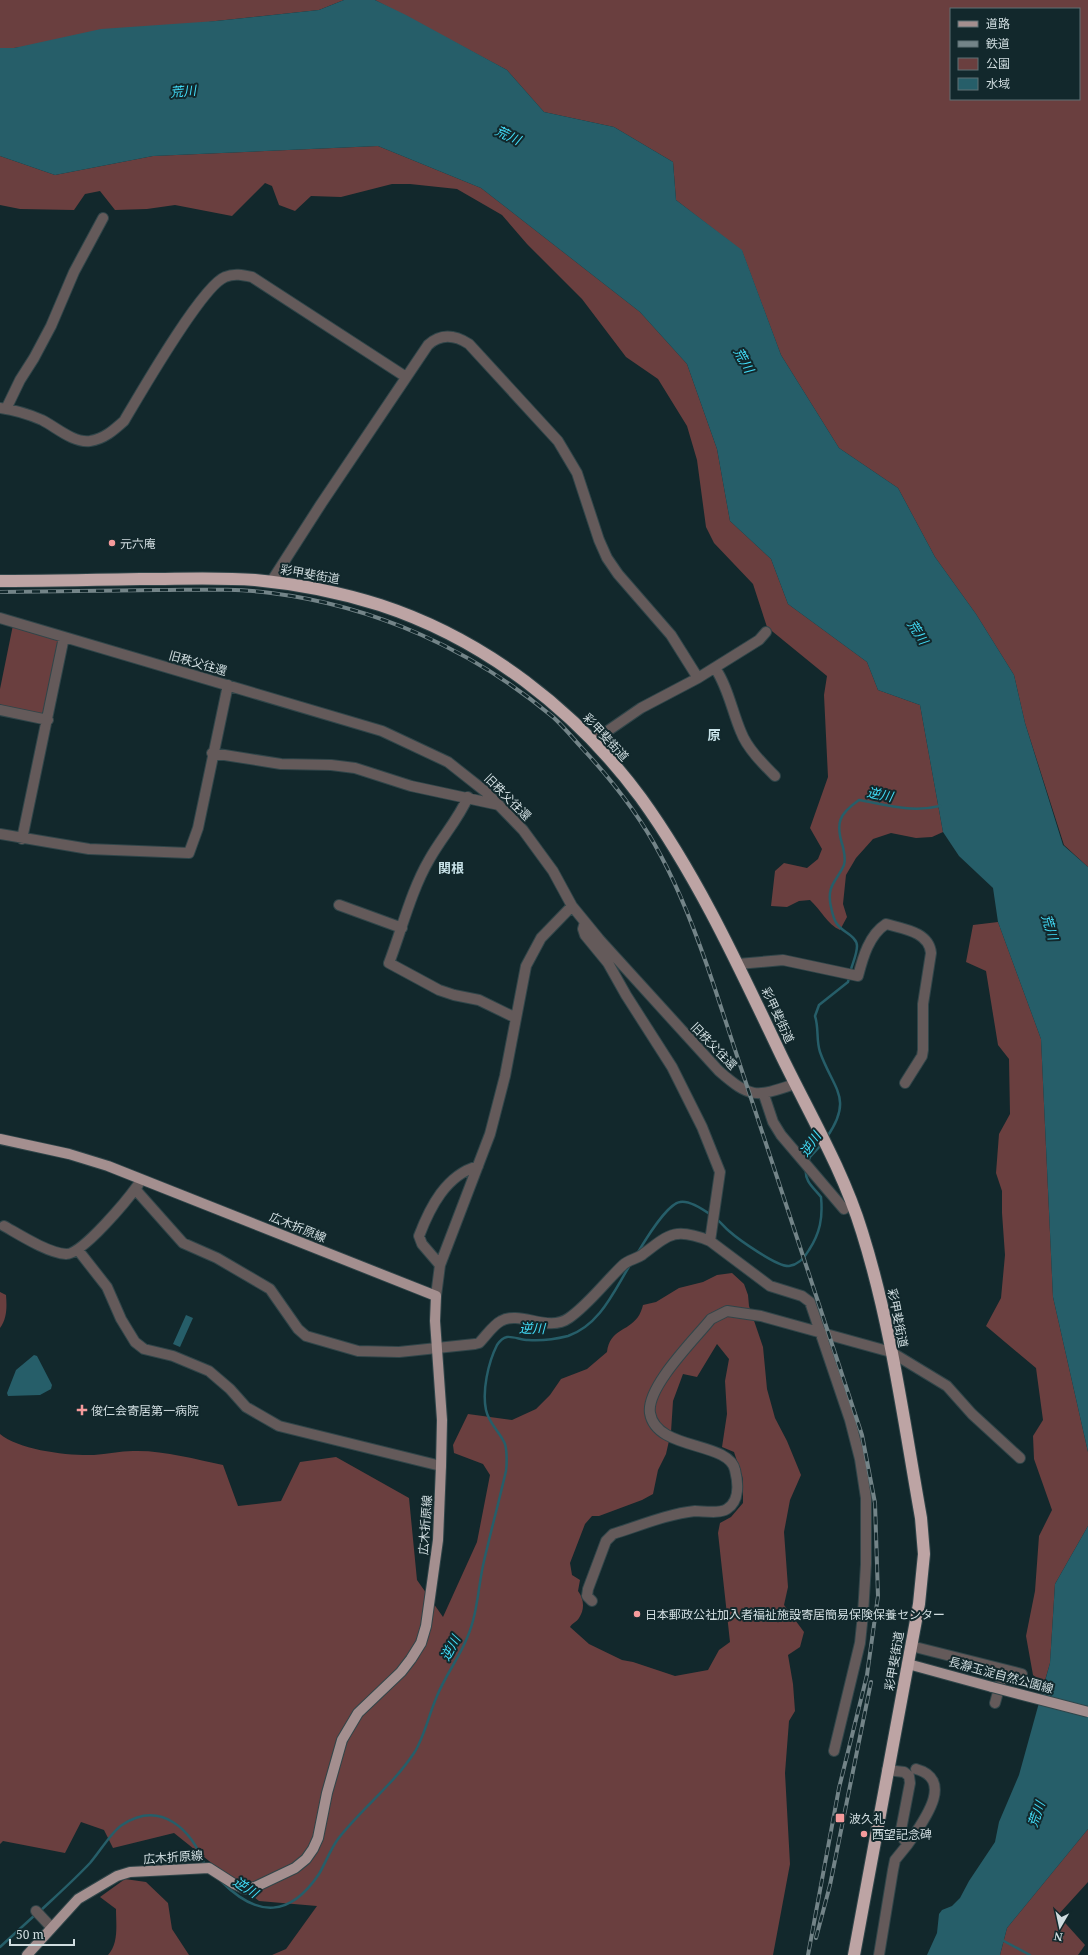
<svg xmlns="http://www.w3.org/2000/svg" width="1088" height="1955" viewBox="0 0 1088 1955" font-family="'Noto Serif','Noto Sans JP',serif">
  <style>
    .green { fill: #6a3f3f; fill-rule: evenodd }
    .water { fill: #265e69 }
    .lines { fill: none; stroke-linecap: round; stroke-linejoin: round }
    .stream { stroke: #265e69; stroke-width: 2.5 }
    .minor-casing { stroke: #304549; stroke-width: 12 }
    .major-casing { stroke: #304549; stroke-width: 12 }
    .highway-casing { stroke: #304549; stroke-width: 14 }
    .minor { stroke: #645a5a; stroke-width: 10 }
    .major { stroke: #a48f8f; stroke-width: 10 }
    .highway { stroke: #bda4a4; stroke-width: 12 }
    .rail-casing { stroke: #738488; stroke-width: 4 }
    .rail { stroke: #12282c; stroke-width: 2.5; stroke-dasharray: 8; stroke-linecap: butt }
    .major-bridge-casing { stroke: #304549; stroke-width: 12; stroke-linecap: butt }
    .major-bridge { stroke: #a48f8f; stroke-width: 10 }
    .poi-dot { fill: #f59b9c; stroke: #12282c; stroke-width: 1.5 }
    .labels { text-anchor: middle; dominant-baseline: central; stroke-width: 4; stroke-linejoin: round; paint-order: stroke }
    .poi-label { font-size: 12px; fill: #d0dde0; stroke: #12282c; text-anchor: start }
    .street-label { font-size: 12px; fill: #d0dde0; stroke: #12282c }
    .water-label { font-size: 13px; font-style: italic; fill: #42defa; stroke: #12282c }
    .neighbourhood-label { font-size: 13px; font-weight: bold; fill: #c8e2e8; stroke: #12282c }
  </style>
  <rect width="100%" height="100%" fill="#12282c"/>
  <path class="green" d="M0,0H344L319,10L216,21L14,48H0Z
    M375,0H1088V867L1064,845L1025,723L1014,675L976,614L935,557L898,488L839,448L781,355L742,251L676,200L673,162L614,127L544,112L507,70ZM951,9H1079V99H951Z
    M378,146L481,188L640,312L687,364L717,449L730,521L771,559L788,604L867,662L878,690L920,705L943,832L932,837L916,838L891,833L873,839L856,858L846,875L843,904L847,917L840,930C827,924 821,910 810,900L799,901L787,907L771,906L775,871L784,863L807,868L818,859L822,849L810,828L828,777L824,695L827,676L767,627L753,584L714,543L706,527L697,460L687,426L658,379L626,357L582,299L527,244L502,215L457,189L410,184H392L341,197L311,196L295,211L279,205L272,186L265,183L232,216L175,205L147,209L115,210L100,191L85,194L74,210L20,209L0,205V156L55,175L153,156Z
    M13,625L61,640L45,716L0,707V689Z
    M998,922L1041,1039L1053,1297L1088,1452V1526L1055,1584L1050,1663L1044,1684L1033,1675L1026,1636L1035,1591L1039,1536L1052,1510L1034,1459L1033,1436L1043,1420L1036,1368L986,1326L1001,1298L1005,1255L1002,1213V1191L996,1173L999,1134L1010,1114L1009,1059L998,1045L986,971L966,962L973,925Z
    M732,1273L744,1284L748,1295L749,1306L763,1347L767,1389L775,1418L787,1441L801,1475L790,1500L784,1532L788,1587L784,1605L804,1632L800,1647L788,1655L793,1684L795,1711L789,1721L785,1773L790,1864L773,1955H272L286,1949L317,1906L259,1901L174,1833L113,1848L104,1830L81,1822L65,1853L3,1841L0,1844V1434C19,1450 68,1456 94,1455C107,1454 120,1451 133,1451C163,1450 194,1459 223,1465L238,1506L281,1501L300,1462L336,1457L409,1498L417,1580L443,1617L477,1542L490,1475L483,1464L454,1453L453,1445L468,1414L512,1420L536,1409L550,1395L561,1379L587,1369L607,1352C610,1329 627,1332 638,1317C640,1314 642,1309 643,1305L656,1302L679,1288L703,1282L717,1275ZM717,1344L729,1359L725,1381L727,1414L722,1447L734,1452L743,1479V1503L731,1517L720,1523L718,1533L730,1642L719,1650L708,1670L675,1676L633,1662L622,1660L589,1644L570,1627C572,1623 577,1622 579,1618C585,1609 584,1599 578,1591L580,1580L572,1575L570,1563L585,1524L592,1516H599L642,1500L653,1494L658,1470L666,1454L671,1432L673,1401L683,1374L697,1377Z
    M0,1292L6,1295C7,1307 7,1319 0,1328Z
    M1088,1829V1882L1058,1915L1085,1945L1078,1955H1000L1007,1928Z
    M125,1879L146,1882L168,1903L172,1929L189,1955H108C119,1943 116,1924 116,1909L100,1897Z"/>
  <path class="water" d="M344,0H375L406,15L507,70L544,112L614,127L673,162L676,200L742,250L781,355L839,448L898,488L935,557L976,614L1014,675L1025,723L1063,845L1088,867V1452L1053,1297L1041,1039L998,922L993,888L959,856L943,832L920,705L878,690L867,662L788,604L771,559L730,521L717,449L687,364L640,312L481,188L378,146L153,156L55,175L0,156V48H14L101,29L216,21L319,10Z
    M186,1315L193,1318L180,1347L173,1344Z
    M34,1355L37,1356L52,1385L51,1389L40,1395L8,1396L7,1393L16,1370Z
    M1088,1526V1829L1007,1928L1000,1955H927L937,1933L939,1914L942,1910L952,1906L960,1898L969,1881L995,1842L999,1822L1019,1775L1050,1663L1055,1584Z"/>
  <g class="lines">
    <path class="stream" d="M850,973C852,964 857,955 857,946C857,936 842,932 837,924C834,920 832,912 831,907C826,885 837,881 844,865C846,858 844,853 843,847C835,823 839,814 859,800C887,805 911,813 940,806
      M827,1137C854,1098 833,1089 820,1052C816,1040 819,1028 815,1016L819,1005L848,982L849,978
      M808,1162L810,1157L822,1144
      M715,1218C720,1221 724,1227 729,1231C738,1239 777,1267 789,1266C798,1265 805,1257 809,1250C820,1233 823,1218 821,1197C814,1188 804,1181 806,1169
      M637,1254C644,1242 667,1204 680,1202C690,1200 704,1210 711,1215
      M222,1882C258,1918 290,1917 319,1874C326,1862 330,1850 338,1839C361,1809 393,1785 414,1753C424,1738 429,1714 437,1696C445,1676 459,1658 467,1638C478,1613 478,1586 484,1561C491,1531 499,1501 506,1471C507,1464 507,1451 505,1444C500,1432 489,1424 486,1410C482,1391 488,1363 497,1345C499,1342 502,1338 507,1337C512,1336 522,1340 528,1340C540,1341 556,1339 568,1336C600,1325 614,1291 630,1265
      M39,1912C56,1896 74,1880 90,1863C99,1853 112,1831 122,1825C161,1799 192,1830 205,1866
      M1002,1940L1030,1955
      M0,1947L35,1915"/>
    <defs>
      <path id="minor" d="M0,408C15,410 28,414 42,420C56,427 73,443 90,441C104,439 114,430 124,421C140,394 202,286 225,277C234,273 243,275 252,277L406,377
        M6,409L20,380L34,358L51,326L74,272L103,218
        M271,582L321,504L428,345C441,333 455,335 469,344L558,441L577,473L599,540L607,558L618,574L671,635L698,678L641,708L593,741
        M0,618L382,731L448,762L486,792L523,830L553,871L572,906L599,939L719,1071C751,1099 756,1097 795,1084
        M715,668C728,687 732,711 741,732C747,748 763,764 775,776
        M698,678L759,640L766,632
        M0,710L48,720
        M212,753L281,764L331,765L355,768L411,786L499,805
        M468,797C458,820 441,838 429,860C411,891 402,929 389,963L439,990L454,995L479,1000L516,1018
        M0,834L89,849L189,853L198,828L228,685
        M22,839L64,637
        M339,905L402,928
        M585,922L583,929L585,935L608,963L626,995L672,1067L702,1127L720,1172L710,1241L770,1286L802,1296L810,1302L850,1420L860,1459L866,1498V1564L863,1614L860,1643L834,1751
        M738,964L783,960L858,976C863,957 869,935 886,924C904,929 929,932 931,953L923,1004V1050L922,1056L905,1083
        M764,1095L773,1122L781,1135L844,1209
        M135,1189L183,1243L217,1258L270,1289L298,1329L306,1336L358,1351L399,1352L475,1344L479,1343C486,1336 493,1325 501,1321C520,1310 548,1333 569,1318C589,1304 605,1282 623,1265C628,1260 636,1259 642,1255C669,1234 675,1227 710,1241
        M4,1226C20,1235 48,1253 66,1254C82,1255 128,1199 138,1185
        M78,1250L107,1287L121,1319L135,1342L144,1349L173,1356L209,1371L230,1389L246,1407L279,1426L441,1466
        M440,1265L422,1244L419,1236C430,1207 446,1175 478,1166
        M436,1296L440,1265L490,1134L505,1076L526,966L541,938L572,906
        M592,1601L587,1596L588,1589L606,1541L613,1534C639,1526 667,1514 695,1511C704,1511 719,1514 727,1509C740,1501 738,1482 735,1470C729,1441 656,1451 650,1413C646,1387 695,1339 711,1319L727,1311L761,1316L891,1352L947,1386L972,1414L1020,1458
        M911,1646L1022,1674
        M995,1703L1004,1670
        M908,1844C922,1823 956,1780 916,1769
        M36,1911L51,1927
        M879,1955L893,1870L895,1860L908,1844L900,1835L910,1783L909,1776L904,1772L887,1770"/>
      <path id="major" d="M0,1139L69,1154L108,1166L436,1296L435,1321L442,1420L441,1466L438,1540L426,1626L421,1643L411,1659L401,1672L358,1713L342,1740L327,1793L318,1838L313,1849L306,1859L295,1868L255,1887L245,1889L234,1884L209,1868L130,1872L117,1876L78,1899L27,1955
        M908,1664L992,1687"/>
      <path id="highway" d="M0,581C48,581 95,580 143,579C180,579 218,577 255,580C297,584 339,592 380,605C484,639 576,710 641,798C698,877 739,967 781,1055C809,1113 843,1170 862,1232C891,1324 904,1423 921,1518L924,1554L919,1604L854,1955"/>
    </defs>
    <use href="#minor" class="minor-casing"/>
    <use href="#major" class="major-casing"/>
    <use href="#highway" class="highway-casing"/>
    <use href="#minor" class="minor"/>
    <use href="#major" class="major"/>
    <use href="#highway" class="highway"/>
    <defs>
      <path id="rail" d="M0,592C53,591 106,591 158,590C196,590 234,588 271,593C375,606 473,650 553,717C563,726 572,737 581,747C612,780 640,816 661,856C683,897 699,941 714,986L862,1435L875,1503L878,1596L867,1675L839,1788L808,1955
        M816,1938L830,1885L871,1682"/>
    </defs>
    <use href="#rail" class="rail-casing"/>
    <use href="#rail" class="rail"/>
    <defs>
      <path id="major-bridge" d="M992,1687L1088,1712"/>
    </defs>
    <use href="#major-bridge" class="major-bridge-casing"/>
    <use href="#major-bridge" class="major-bridge"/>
  </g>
  <g class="poi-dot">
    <circle cx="112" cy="543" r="4"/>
    <path d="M80 1404h4v4h4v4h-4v4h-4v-4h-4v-4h4z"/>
    <circle cx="637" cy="1614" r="4"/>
    <rect x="835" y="1813" width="10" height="10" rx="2"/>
    <circle cx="864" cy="1834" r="4"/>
  </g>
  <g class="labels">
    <g class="poi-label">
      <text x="120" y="543">元六庵</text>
      <text x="91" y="1410">俊仁会寄居第一病院</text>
      <text x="645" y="1614">日本郵政公社加入者福祉施設寄居簡易保険保養センター</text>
      <text x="849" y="1818">波久礼</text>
      <text x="872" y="1834">西望記念碑</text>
    </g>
    <g class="street-label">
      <text transform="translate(310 574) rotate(10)">彩甲斐街道</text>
      <text transform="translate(198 663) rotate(16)">旧秩父往還</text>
      <text transform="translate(606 737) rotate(47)">彩甲斐街道</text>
      <text transform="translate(508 797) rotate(45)">旧秩父往還</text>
      <text transform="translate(778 1015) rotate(65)">彩甲斐街道</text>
      <text transform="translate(714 1046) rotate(46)">旧秩父往還</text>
      <text transform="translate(298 1227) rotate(22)">広木折原線</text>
      <text transform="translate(898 1318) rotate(79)">彩甲斐街道</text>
      <text transform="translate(425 1525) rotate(-86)">広木折原線</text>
      <text transform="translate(894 1661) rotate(-80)">彩甲斐街道</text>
      <text transform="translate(1001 1675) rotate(15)">長瀞玉淀自然公園線</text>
      <text transform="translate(173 1857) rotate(-4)">広木折原線</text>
    </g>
    <g class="water-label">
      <text transform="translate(183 91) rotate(-5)">荒川</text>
      <text transform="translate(508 135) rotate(25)">荒川</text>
      <text transform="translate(744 360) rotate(61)">荒川</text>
      <text transform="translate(918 632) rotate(57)">荒川</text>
      <text transform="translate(880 794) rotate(11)">逆川</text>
      <text transform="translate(1050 927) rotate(73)">荒川</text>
      <text transform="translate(810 1144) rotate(-55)">逆川</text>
      <text transform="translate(532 1328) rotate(1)">逆川</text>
      <text transform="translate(450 1648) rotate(-62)">逆川</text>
      <text transform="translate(1036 1814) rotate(-71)">荒川</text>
      <text transform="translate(246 1887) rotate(33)">逆川</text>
    </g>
    <g class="neighbourhood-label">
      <text x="714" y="735">原</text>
      <text x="451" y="868">関根</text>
    </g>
  </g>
  <rect x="950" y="8" width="130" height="92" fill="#12282c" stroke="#5e7074"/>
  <rect x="958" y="21" width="20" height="6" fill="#a48f8f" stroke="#5e7074"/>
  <text x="986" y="28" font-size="12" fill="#d0dde0">道路</text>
  <rect x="958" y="41" width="20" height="6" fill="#738488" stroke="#5e7074"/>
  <text x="986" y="48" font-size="12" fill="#d0dde0">鉄道</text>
  <rect x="958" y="58" width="20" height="12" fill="#6a3f3f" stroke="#5e7074"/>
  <text x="986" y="68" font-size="12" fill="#d0dde0">公園</text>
  <rect x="958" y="78" width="20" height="12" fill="#265e69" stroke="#5e7074"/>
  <text x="986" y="88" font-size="12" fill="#d0dde0">水域</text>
  <g transform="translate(1060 1927) rotate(189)" stroke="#12282c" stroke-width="3" paint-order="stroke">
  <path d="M0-3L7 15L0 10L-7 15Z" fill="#d0dde0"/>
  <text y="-6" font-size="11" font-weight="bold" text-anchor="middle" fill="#d0dde0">N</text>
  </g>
  <path d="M10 1939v6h64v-6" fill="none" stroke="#d0dde0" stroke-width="2"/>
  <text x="16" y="1939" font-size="12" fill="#d0dde0" stroke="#12282c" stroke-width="3" paint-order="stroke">50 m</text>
</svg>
